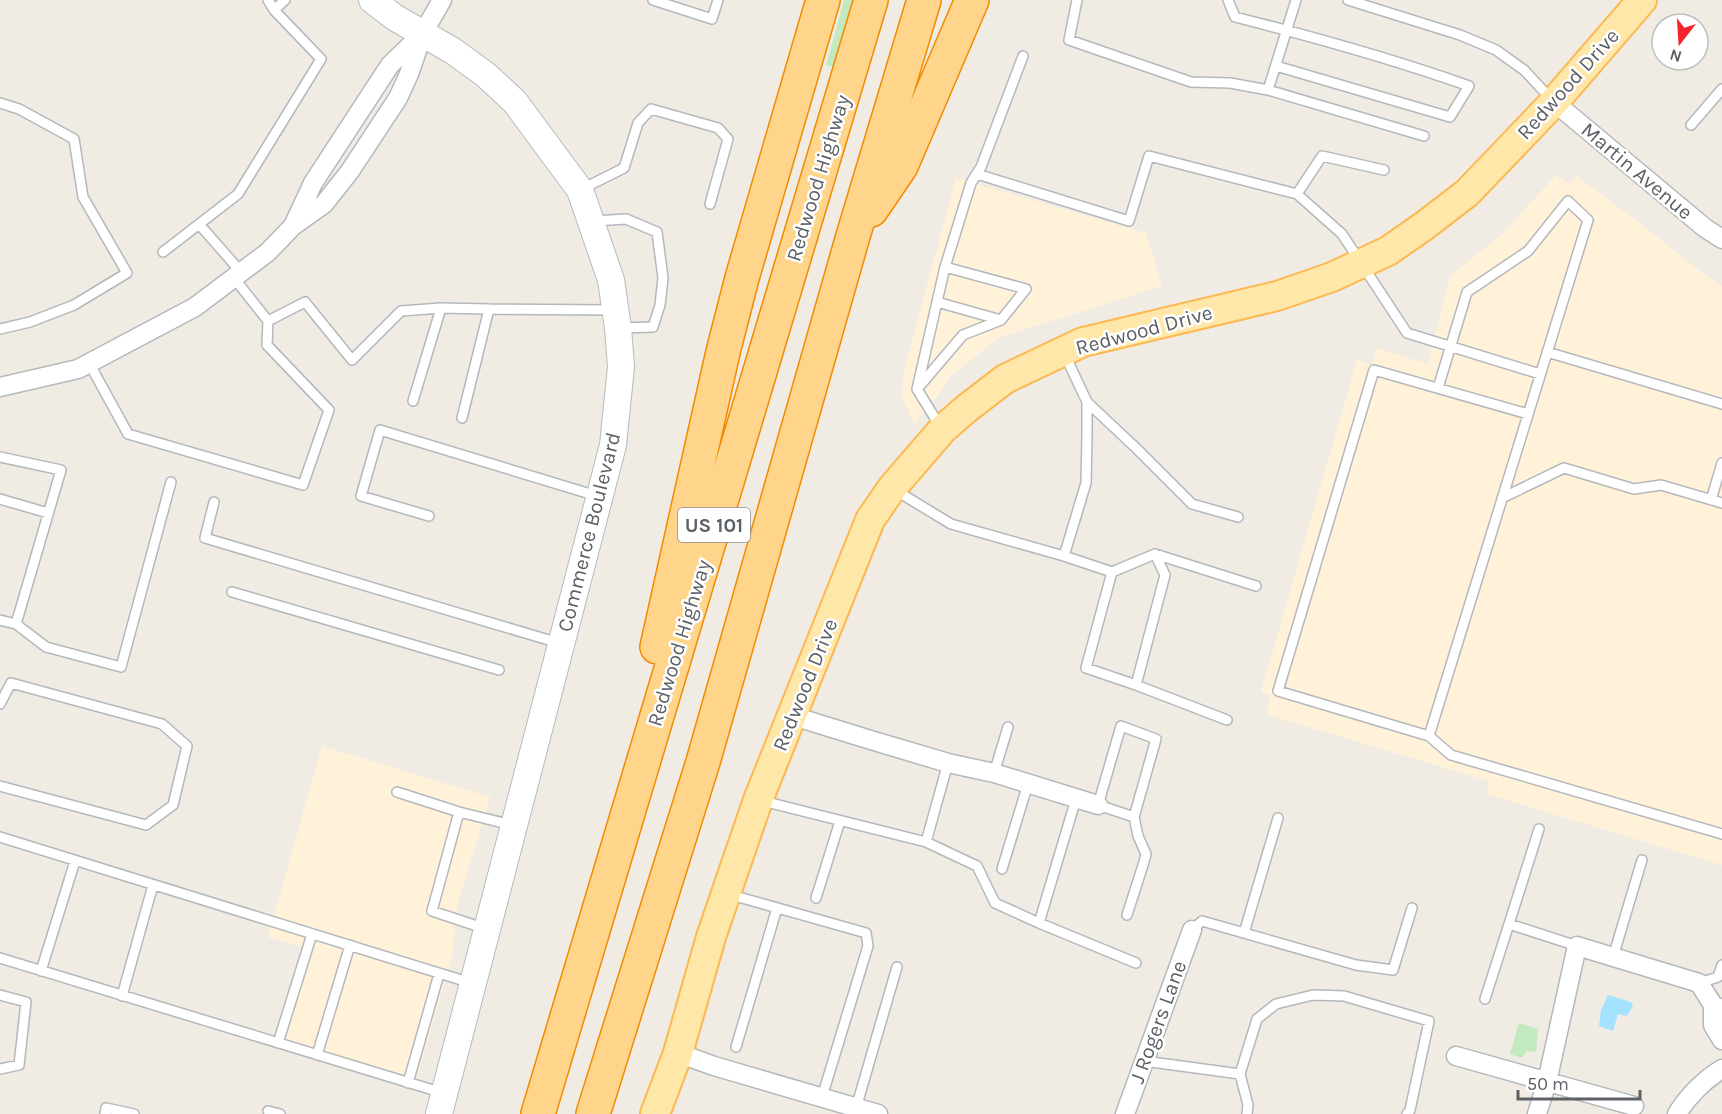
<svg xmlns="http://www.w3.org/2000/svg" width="1722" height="1114" viewBox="0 0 1722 1114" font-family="Karla,sans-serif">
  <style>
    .commercial { fill: #fff2d9 }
    .green { fill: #c3e9be }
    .water { fill: #a4e2ff }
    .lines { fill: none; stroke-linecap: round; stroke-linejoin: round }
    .lane-casing { stroke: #b4b8bc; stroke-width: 12 }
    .street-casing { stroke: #b4b8bc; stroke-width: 21 }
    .secondary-casing { stroke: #b5babf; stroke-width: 28 }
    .primary-casing { stroke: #fcb851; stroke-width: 32 }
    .highway-casing { stroke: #f38b00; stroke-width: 36 }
    .lane { stroke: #fff; stroke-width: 9 }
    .street { stroke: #fff; stroke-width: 18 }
    .secondary { stroke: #fff; stroke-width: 26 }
    .primary { stroke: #ffe7a9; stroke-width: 28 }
    .highway { stroke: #ffd48b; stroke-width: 33 }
    .labels { text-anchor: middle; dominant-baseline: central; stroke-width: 5; stroke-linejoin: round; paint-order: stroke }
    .shield { fill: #fff; stroke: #8d9094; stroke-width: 1.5 }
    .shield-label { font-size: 20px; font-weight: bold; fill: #5c6166 }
    .street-label { font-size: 21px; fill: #5c6166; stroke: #fff }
  </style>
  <rect width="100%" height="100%" fill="#f0ece4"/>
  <path class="commercial" d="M1556,175L1569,184L1577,176L1653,233L1691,265L1722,286V865L1487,794L1489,781L1266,714L1271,695L1261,692L1357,360L1371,365L1377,348L1428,364L1450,276L1503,233Z
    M956,178L1146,233L1162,286L998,338L950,377L935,399L914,424L902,396L904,371Z
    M322,746L490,797L457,906L452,956L414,1088L272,1044L301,947L268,937Z"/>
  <path class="green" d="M844,0H861L841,68L826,65Z
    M1519,1023L1538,1029L1536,1052L1527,1051L1521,1058L1510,1054Z"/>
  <path class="water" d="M1608,995L1631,1002L1633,1006L1627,1016L1618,1014L1613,1031L1599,1026L1601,1010Z"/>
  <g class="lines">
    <defs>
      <path id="lane" d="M268,0L274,10
        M653,0L712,19L718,0
        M1077,0L1069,40L1191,82L1230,83L1268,90
        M1228,0L1235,17C1314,37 1393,59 1469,86L1450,117L1276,66
        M1296,0L1268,90L1424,136
        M1348,0L1460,35L1496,50L1524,70L1552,100
        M0,103L19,109L74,139L83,197L127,273L74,305L30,322L0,329
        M1691,125L1722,89
        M977,174L1129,221L1149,156L1297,194L1342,234L1407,333L1540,374
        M582,189L624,168L638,123L651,109L718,128L728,139L710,204
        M1297,194L1322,156L1384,170
        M594,221L626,219L657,232L663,278L660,305L653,327L620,328
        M199,224L241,272
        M163,252L238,194L321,59L274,10L285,0
        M945,267L971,183L981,167L1023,56
        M234,278L268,321L305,302L352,360L401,311L441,308
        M937,302L1001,320
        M1547,352L1722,404
        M89,363L128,434L303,485L329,410L267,345L268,321
        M1438,388L1467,292L1528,251L1568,201L1588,220L1429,736L1451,755L1722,834
        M917,389L963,335L1001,320L1026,289L945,267L917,389L941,428
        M413,401L441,308L489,309
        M1087,402L1136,448L1192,504L1238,517
        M462,418L489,309L613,310
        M0,457L61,470L16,624L0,620
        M895,490L951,524L1064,556L1086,483L1087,435V402L1064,353
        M1502,498L1564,468L1634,489L1661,485L1722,503
        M0,499L48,513
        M1711,500L1722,463
        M214,502L205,538L559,643
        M429,516L361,496L380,430L597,496
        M1155,554L1256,586
        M1064,556L1112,572L1086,668L1136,685L1165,575L1155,554L1112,572
        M232,592L499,670
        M16,624L46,647L121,667L171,482
        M1136,685L1227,720
        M0,704L11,683L162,724L187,746L173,805L146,825L0,786
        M1429,736L1278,691L1374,370L1528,414
        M948,763L926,842L977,866L995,903L1039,923
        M994,773L1008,727
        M397,792L459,812
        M1076,799L1039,923L1136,963
        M763,801L926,842
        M0,837L471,983
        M1002,869L1028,784
        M728,894L866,933L868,946L822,1097
        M816,898L840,821
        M1127,915L1144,862L1146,854L1138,836L1134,817L1156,739L1121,726L1098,805L1134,817
        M1509,924L1539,829
        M486,929L432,911L459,812L512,825
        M1192,930L1202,921L1356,965L1393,970L1412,908
        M1244,933L1278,818
        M1613,957L1642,860
        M0,958L443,1093
        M41,971L75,861
        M1699,983L1718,977L1722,965
        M0,995L26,1002L19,1065L0,1069
        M122,996L153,885
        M1485,999L1509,924L1577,946
        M278,1043L312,934
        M736,1047L777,908
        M317,1055L350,945
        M1144,1061L1240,1074
        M408,1083L439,974
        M856,1108L897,967
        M268,1111L280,1114
        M105,1114L106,1108L134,1114
        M1247,1114L1248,1105L1240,1074L1257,1019L1276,1004L1313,995L1344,996L1429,1021L1410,1110L1407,1114"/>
      <path id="street" d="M1554,102L1705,228L1722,239
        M294,224L313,183L390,65L420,36
        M0,387L78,369L195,307L268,252L293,226L324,204L350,171L398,98L409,74L423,33L442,0
        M793,716L874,741L948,763L994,773L1098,805
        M1713,1005V1025L1722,1040
        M678,1053L714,1066L878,1114
        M1456,1056L1634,1106
        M1125,1114L1192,930
        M1537,1114L1547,1082L1577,946L1699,983L1713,1005L1722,1009
        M1677,1114C1687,1097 1705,1079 1722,1069"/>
      <path id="secondary" d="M372,0L394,17L453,51L486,75L515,102L580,190L611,280L618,328L621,367L613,445L439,1114"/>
      <path id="primary" d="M655,1114L678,1053L711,937L758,800L870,520L892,488L942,430L966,409L1005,379L1083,342L1277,296L1332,277L1388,251L1424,226L1467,193L1554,102L1642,0"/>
      <path id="highway" d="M871,210L901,166L972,0
        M657,647L723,352L742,278L823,0
        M538,1114L871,0
        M593,1114L703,762L853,236L924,0"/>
    </defs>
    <use href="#lane" class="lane-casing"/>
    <use href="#street" class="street-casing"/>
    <use href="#secondary" class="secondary-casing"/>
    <use href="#primary" class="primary-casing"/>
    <use href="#highway" class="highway-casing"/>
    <use href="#lane" class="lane"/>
    <use href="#street" class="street"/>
    <use href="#secondary" class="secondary"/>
    <use href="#primary" class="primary"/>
    <use href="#highway" class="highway"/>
  </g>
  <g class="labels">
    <rect class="shield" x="678" y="508" width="72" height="34" rx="4.5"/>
    <g class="shield-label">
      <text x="714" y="525">US 101</text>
    </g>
    <g class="street-label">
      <text transform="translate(1568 84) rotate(-48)">Redwood Drive</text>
      <text transform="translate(1637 171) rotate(40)">Martin Avenue</text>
      <text transform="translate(818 178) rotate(-73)">Redwood Highway</text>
      <text transform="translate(1144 330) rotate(-15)">Redwood Drive</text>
      <text transform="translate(589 532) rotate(-76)">Commerce Boulevard</text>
      <text transform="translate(679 643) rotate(-73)">Redwood Highway</text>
      <text transform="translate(805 685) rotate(-68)">Redwood Drive</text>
      <text transform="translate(1158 1022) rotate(-70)">J Rogers Lane</text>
    </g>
  </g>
  <g transform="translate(1680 42) rotate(197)"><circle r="28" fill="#ffffff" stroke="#bec0c2" stroke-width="1.5"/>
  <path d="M0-4.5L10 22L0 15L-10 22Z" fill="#f6232c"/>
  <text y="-9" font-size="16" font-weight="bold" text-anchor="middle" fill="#5c6166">N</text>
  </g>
  <path d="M1518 1090v9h122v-9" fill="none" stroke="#5c6166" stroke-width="3"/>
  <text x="1527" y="1090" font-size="18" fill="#5c6166" stroke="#ffffff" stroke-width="4.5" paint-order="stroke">50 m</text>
</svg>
